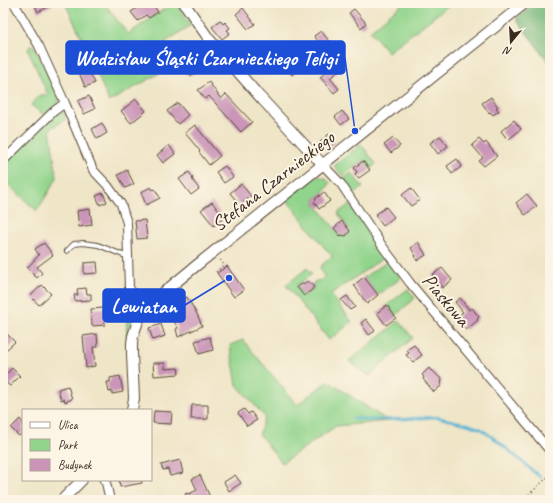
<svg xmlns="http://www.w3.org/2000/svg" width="553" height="503" viewBox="0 0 553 503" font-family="Caveat,sans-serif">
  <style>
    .green { fill: #91d48c; stroke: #667f55 }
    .forest { fill: #74b678; stroke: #58704b }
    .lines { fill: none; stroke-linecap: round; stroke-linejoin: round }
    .stream { stroke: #55b3d3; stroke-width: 2.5 }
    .building { fill: #ca95b8 }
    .service-casing { stroke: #564637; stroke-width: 6 }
    .minor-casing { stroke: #564637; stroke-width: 10 }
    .tertiary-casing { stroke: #564637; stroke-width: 12 }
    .path { stroke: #564637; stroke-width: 1.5; stroke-dasharray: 1 3; stroke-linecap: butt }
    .service { stroke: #fff; stroke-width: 4 }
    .minor { stroke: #fff; stroke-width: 8 }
    .tertiary { stroke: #fff; stroke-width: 10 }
    .labels { text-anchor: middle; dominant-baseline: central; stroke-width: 4; stroke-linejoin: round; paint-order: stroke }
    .street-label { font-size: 20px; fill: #3b2a1e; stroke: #fcf5e5 }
    .leader { fill: none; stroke: #1d4ed8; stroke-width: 1.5 }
    .callout-dot { fill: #1d4ed8; stroke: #fcf5e5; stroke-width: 1.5 }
    .callout { fill: #1d4ed8; stroke: #1d4ed8; stroke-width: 1.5 }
    .callout-label { font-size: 21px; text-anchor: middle; font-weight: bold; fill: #fff }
  </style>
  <rect width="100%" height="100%" fill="#fcf5e5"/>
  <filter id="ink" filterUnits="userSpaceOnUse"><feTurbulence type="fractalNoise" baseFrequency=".025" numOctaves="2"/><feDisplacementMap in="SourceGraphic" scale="8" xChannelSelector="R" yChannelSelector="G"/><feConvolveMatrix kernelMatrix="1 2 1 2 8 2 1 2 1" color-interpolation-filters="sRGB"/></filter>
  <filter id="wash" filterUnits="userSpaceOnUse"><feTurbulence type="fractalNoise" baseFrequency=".012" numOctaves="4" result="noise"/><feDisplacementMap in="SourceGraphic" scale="16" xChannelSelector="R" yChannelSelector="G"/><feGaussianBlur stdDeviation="0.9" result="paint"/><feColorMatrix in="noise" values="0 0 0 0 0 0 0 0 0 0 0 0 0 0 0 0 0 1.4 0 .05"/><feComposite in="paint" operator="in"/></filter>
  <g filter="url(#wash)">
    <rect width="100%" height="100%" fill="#efe5c7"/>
    <path class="green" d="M65,3H104L128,34L173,3H176L191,25L158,47L172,66L109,102L86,47Z
      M404,3H452L388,52L370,31L391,13Z
      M30,46H34L59,97V103L44,115L31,105L40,95H48L28,50Z
      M64,111L66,119L50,129L57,178L37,211L3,180V165L54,116Z
      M361,144L376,164L371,169L363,160L343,176L334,166Z
      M351,173L363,187L354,194L343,180Z
      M315,176L325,178L330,183L324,192L315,199L316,200L314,202L340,235L343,234L346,236L349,233L347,231L349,229L338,213L350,204L386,256L331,294L352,322L329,340L286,285L307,268L312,274L296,286L304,296L314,288L313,283L316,281L322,280L324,276L320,267L326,261L333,256L328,252L286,199Z
      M388,261L401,278L378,295L364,277Z
      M408,289L415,298L395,316L387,305Z
      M135,302C138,313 133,317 130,327C128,334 127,340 127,347L126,305Z
      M399,321L413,338L369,376L349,361Z
      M243,340L297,405L328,381L388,421L336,426L282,463L259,434L265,417L237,385L230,345Z"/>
    <path class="forest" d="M535,3H550V64L516,19Z"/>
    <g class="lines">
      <path class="stream" d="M352,418L373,420L406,419L436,417L467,424L481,429L495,439L540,477
        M549,485L550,484"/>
    </g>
    <g id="blocks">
      <path class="building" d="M34,3H56L38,12Z
        M147,3L149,5L152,3L158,12L149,18L146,15L138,21L131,12L140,6L141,7Z
        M243,8L255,24L248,29L236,14Z
        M354,9L366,23L361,28L349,13Z
        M220,20L223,24L225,22L230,28L227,30L230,33L222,39L212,27Z
        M321,31L330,42L323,47L314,36Z
        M181,42L198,70L190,76L179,59L176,61L169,49Z
        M293,59L300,69L292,75L284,66Z
        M338,63L343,68L330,78L339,89L334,93L320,77Z
        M89,71L95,83L85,87L80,75Z
        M209,82L221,99L226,94L252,122L241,132L209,96L205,99L198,90Z
        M89,96L95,109L84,114L78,101Z
        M491,97L498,107L496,108L499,111L493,115L490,112L489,113L482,103Z
        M136,99L146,111L131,123L121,111Z
        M178,103L188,115L178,124L167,111Z
        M342,111L349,119L341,125L335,117Z
        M514,120L521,129L508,140L501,131Z
        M102,123L107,133L97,139L92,129Z
        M195,125L220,156L209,165L199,152L200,151L185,133Z
        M329,134L335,142L326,150L320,142Z
        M440,136L448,146L438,154L430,143Z
        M393,138L400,146L391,153L384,145Z
        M479,139L484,144L486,142L497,156L484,166L479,161L483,158L472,145Z
        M169,145L175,154L163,163L157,155Z
        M457,159L462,166L452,174L447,166Z
        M363,161L370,170L359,178L355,174L357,172L354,168Z
        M225,166L233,177L224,183L216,172Z
        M127,170L134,184L125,188L118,175Z
        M189,172L193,178L192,179L199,189L191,195L179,179Z
        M241,184L251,196L240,205L230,193Z
        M151,187L153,190L155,189L160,198L146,205L141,192Z
        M411,188L420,200L411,206L402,195Z
        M324,192L330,201L319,209L314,202L316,200L315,199Z
        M103,193L107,202L100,205L96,196Z
        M527,194L537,206L525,215L516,203Z
        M212,202L224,218L214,226L201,210Z
        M386,207L394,217L383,226L375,215Z
        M90,209L92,225L79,227L77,211Z
        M145,220L147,238L137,239L135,221Z
        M342,221L350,231L346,236L341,235L340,236L334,228Z
        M418,242L426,255L417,261L415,257L416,256L411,248Z
        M44,243L53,255L37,267L42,273L37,278L27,268L39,255L35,249Z
        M97,262L98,273L84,274V263Z
        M227,266L244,290L234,297L217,273Z
        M442,268L452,280L442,288L432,275Z
        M364,277L378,295L367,304L354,285Z
        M308,281L311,284L313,285V289L304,296L297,287Z
        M42,285L51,294L39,305L30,296Z
        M86,288L87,294H91V300L75,301L74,295H78L77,289Z
        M347,296L355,307L350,310L341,300Z
        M187,297L197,314L202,326L178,337L176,329L178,328L170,315L176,310L174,305Z
        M460,298L468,308L469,310L472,308L479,317L477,319L478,320L466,330L456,318L463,312L455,302Z
        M387,305L396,318L386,325L377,313Z
        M104,308L105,325L92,326L91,309Z
        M366,319L375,331L369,335L361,323Z
        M161,324L165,336L153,340L149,328Z
        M7,334L15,342L6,350L3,347V338Z
        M97,334L98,347H93L95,366L86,368L83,336Z
        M210,337L213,350L199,354L195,341Z
        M414,345L422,355L413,362L406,355L409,353L407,350Z
        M153,363H165V369L178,368L179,374L154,376Z
        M12,368L20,376L10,386L3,380V378Z
        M429,368L431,371L432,370L440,378L442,379L441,386L434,392L423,379L424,377L422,375Z
        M120,376L123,392L112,394V391L109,392L107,382H110V378Z
        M68,386L72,399L65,402L64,399L61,400L58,389Z
        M192,405H208V419H191Z
        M244,409L248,414L251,412L257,420L247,426L238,413Z
        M154,411L172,412L171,424L153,423Z
        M20,419L23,423V432L19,436L11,428Z
        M180,460L183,473L170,476L168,469L163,470L161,465Z
        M200,475L210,497L204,500H176L185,496L186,493L189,494L197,490L192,479Z
        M235,475L241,483L229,491L224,482Z
        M119,480H141L142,483L120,487Z"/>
    </g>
  </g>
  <g filter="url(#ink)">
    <use href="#blocks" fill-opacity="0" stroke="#564637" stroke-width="1"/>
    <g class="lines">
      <defs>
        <path id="service" d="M67,251L74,244L83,243L98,245L128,257"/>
        <path id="minor" d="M14,3L39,46L65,103L93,170L108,186L121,204L127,223L129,288L132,292L147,306
          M3,161L54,111L65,103
          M323,165L341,184L383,247L410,283L550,451
          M104,480L106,483L110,500"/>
        <path id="tertiary" d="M184,3L209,39L260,97L323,165
          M132,410L134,398L132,354V343L133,336L138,321L147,306L197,265L525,3
          M62,500L82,480"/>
      </defs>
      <use href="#service" class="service-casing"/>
      <use href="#minor" class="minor-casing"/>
      <use href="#tertiary" class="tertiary-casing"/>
      <path class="path" d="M216,272L224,265L219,258
        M545,434L550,430
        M523,500L550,475"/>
      <use href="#service" class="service"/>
      <use href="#minor" class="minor"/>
      <use href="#tertiary" class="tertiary"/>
    </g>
  </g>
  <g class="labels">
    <g class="street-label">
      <text transform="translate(273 181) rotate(-38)">Stefana Czarnieckiego</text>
      <text transform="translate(446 300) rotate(50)">Piaskowa</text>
    </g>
  </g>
  <path class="leader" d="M355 131L345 58M229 278L185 305"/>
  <g class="callout-dot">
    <circle cx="355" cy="131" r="4"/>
    <circle cx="229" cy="278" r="4"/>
  </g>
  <g class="callout">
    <rect x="66" y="41" width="279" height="33" rx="4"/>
    <rect x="103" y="289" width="82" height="33" rx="4"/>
  </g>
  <g class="callout-label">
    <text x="206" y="65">Wodzisław Śląski Czarnieckiego Teligi</text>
    <text x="144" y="313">Lewiatan</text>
  </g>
  <rect width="553" height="503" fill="none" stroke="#fcf5e5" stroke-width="16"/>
  <rect x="22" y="409" width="130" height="72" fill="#fcf5e5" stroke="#afa495"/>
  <rect x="30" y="422" width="20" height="6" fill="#ffffff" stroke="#afa495"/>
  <text x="58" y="429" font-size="12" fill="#3b2a1e">Ulica</text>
  <rect x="30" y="439" width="20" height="12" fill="#91d48c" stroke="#afa495"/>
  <text x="58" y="449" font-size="12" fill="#3b2a1e">Park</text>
  <rect x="30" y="459" width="20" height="12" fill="#ca95b8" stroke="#afa495"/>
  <text x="58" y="469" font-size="12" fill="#3b2a1e">Budynek</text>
  <g transform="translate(511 42) rotate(198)" stroke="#fcf5e5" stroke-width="3" paint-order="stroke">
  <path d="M0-3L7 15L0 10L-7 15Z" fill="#3b2a1e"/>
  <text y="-6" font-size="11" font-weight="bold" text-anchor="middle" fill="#3b2a1e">N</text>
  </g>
</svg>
